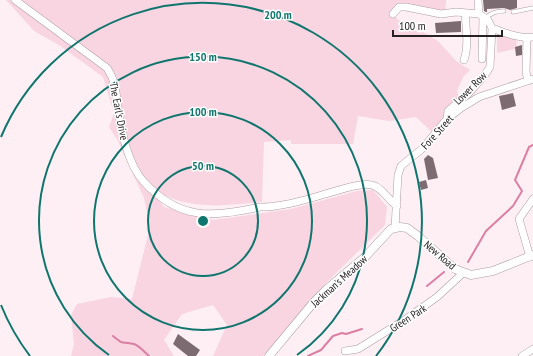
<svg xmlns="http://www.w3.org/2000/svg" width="533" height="356" viewBox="0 0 533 356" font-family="'PT Sans Narrow',sans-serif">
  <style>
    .green { fill: #f9d4e1 }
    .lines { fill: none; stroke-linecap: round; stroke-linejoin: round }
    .stream { stroke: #db7fa3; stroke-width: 2 }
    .building { fill: #7c6c72 }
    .service-casing { stroke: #ad9ca2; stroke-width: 4.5 }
    .minor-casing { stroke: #ad9ca2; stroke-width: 8 }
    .tertiary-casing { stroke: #ad9ca2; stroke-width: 9 }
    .service { stroke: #fff; stroke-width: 3.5 }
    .minor { stroke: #fff; stroke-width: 7 }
    .tertiary { stroke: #fff; stroke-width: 8 }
    .ring { fill: none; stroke: #0f766e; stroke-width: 2 }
    .labels { text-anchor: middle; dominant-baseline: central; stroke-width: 3; stroke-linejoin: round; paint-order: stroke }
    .street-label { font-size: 11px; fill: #272123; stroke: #fff }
    .centre { fill: #0f766e; stroke: #fff; stroke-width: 2 }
    .ring-label { font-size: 12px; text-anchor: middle; font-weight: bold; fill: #0f766e; stroke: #fff; stroke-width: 3; stroke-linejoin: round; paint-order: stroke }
  </style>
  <rect width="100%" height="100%" fill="#feeff4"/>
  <path class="green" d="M6,0H446L445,14L406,7L394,14L398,20L419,33L423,32L438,41L456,61L470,70L463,77L457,91L460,100L435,135L416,117L389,121L358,116L353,144H291V140L264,142L262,202C237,204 210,208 184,202C173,200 166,193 155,195L164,207L213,220L291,209L357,191L373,190L387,207L385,225L326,283L263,356H213L227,325L213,305L182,314L164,340L174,356H71L74,344L71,315L77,304L111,297L132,299L150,227L144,198L118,141L109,127L114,113L103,77L59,45L34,31Z
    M497,33L516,38L517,46L515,47V49L497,53Z"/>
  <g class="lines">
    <path class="stream" d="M468,262L486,231L513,206L522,191L515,180L529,147L533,145
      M427,286L444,272
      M113,336C125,346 121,341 134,344C140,346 144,352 149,356
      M308,356L321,350L333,336L342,333L346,334L362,329"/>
  </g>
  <path class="building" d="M483,0H517V8L510,10L504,8L487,9V12H486L484,11Z
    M461,21V32L436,33L435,23Z
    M522,45V55L516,56L515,47Z
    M513,93L516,106L502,110L499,96Z
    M428,155L433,158L438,178L428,180L424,159Z
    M426,180L428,188L421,190L419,182Z
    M178,334L200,350L196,356H188L173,344Z"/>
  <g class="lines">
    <defs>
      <path id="service" d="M513,12L533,8
        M485,18C492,13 496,11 504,11"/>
      <path id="minor" d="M15,0L107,68C117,83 116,94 118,111C122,133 128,165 144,182C180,221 211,217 260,207C265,207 270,207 275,206C292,204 309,199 325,194C337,191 360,182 372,185C383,188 388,200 397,206
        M478,0L479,14
        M393,14L399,7H406L441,14L456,12L479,14L488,20L492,28L490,67L484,76L468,94L448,111L447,119
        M492,28C504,33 520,39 533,37
        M527,38L526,72L528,81
        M482,59L483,17
        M464,60C469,46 466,28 465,13
        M395,228L398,175L401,166L423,148L447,119L461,108L479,97L533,79
        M530,257L519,219L533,199
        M345,351L358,349L403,321L437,297L463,273
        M522,356L533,349"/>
      <path id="tertiary" d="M269,356L314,302L327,289L365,257L391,229L400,227L407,228L418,236L455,269L471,275L493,271L533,255"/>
    </defs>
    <use href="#service" class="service-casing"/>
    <use href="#minor" class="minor-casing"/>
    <use href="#tertiary" class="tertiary-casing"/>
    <use href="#service" class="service"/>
    <use href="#minor" class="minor"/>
    <use href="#tertiary" class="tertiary"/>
  </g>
  <g class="ring">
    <circle cx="203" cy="221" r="55"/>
    <circle cx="203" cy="221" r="109"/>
    <path d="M109 355A164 164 0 1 1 297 355"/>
    <path d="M30 356A219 219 0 0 1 1 305M1 137A219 219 0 1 1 376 356"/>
  </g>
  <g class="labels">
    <g class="street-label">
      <text transform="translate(470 88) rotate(-45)">Lower Row</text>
      <text transform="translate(119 111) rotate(79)">The Earl's Drive</text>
      <text transform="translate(437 132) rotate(-48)">Fore Street</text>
      <text transform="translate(440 255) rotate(40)">New Road</text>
      <text transform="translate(339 281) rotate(-42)">Jackman's Meadow</text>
      <text transform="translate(408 318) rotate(-33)">Green Park</text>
    </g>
  </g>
  <circle cx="203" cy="221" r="6" class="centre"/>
  <g class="ring-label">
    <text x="278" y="19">200 m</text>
    <text x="203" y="61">150 m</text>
    <text x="203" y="116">100 m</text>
    <text x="203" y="170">50 m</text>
  </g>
  <path d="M393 30v6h109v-6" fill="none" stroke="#272123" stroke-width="2"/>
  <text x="399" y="30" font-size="12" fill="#272123" stroke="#ffffff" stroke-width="3" paint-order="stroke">100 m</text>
</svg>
